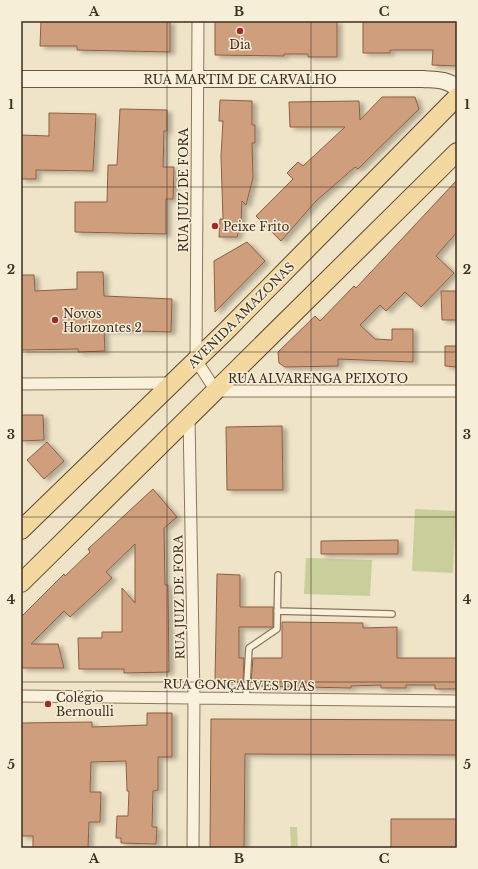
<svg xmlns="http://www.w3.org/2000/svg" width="478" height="869" viewBox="0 0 478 869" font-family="'Libre Baskerville',serif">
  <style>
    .green { fill: #c9cf9b }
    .building { fill: #cf9f7d; stroke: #8d5f41; filter: url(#shadow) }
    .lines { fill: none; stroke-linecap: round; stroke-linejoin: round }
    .lane-casing { stroke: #8d765c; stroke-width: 8 }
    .street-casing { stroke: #8d765c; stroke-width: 13 }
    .secondary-casing { stroke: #6f573f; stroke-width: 18 }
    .primary-casing { stroke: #5b4430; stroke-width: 20 }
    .lane { stroke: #faf1dc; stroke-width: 5.5 }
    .street { stroke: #faf1dc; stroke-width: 11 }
    .secondary { stroke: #faf1dc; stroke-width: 16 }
    .primary { stroke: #f3d9a0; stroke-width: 18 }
    .grid { fill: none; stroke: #3d2e20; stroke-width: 1; stroke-opacity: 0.55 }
    .poi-dot { fill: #9e2a2b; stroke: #f7eed8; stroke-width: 1.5 }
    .labels { text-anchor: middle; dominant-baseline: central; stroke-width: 3; stroke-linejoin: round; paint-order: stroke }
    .poi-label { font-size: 12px; fill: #3d2e20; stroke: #f7eed8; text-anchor: start }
    .street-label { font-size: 12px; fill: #3d2e20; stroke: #f7eed8 }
    .neatline { fill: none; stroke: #3d2e20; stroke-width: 1.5 }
    .grid-label { font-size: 13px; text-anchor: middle; font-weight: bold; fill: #3d2e20 }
  </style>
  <defs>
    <filter id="shadow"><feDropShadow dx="4.5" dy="2.5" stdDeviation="2" flood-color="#0004"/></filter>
  </defs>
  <rect width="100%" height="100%" fill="#f0e4c8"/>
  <path class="green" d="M415,509L456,511L453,573L412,571Z
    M306,558L372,560L370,596L304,594Z
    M290,827H297L298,848H291Z"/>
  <path class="building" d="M41,21H170V52L77,50V46H40Z
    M215,21H337V57H308V54H284V56L215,55Z
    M363,21H457V66L432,65L433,50H390V53H363Z
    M382,97H415L419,109L358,169L355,167L316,201L281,241L256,216L293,179L287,173L298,162L303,166L345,127H290L289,102L359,101L360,120Z
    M220,100L252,101V125H255V143H252L253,178L246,205L242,201L241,222L237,237H219L220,219H223L221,156L223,121H219Z
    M120,109L167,110V131H164L163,167H174L173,199H166V234L75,232V202H107L108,165H117Z
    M49,113L96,114L93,171L36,170V179H21V135L49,136Z
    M457,180V232L436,256L454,273L421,307L405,292L386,311L380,305L360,325L375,339L392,340V329H413V362L338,359V366L285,367L279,363L278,352L315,316L320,321L354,286L356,288Z
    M247,242L265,261L215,312L214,261Z
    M77,272H103L104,296L172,299L171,332L104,330L105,351L78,352V349L21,350V275H34L35,291L77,289Z
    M441,291H457V320H442Z
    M445,346H457V367L445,366Z
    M21,415H43L44,440L21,441Z
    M282,426L283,490H227L226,427Z
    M47,442L64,461L44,479L27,460Z
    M153,489L177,517L164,528L165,585H168L169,672L124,673V669H79L78,638H102V632H122V588L135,603V544L106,572L112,578L70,617L64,611L31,644H58L64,668H21V617L64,574L65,576L90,552L88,549Z
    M398,540V554H321V541Z
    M217,574L240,575V607H273V627H239V658H244L243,682H215Z
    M282,622L363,623V628L397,627V658H457V689H435V685H406V688H381V685L351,686V688L259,686V683L251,682L253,658H282Z
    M147,713H172V757H158V790L153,791L152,827H157L156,844L121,843V838H116L117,816H128L129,791H127L126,761L91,762L90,792H101L100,822H89L88,848H33V836H21V723L92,722V727L147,725Z
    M211,719L457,720V755L245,754L244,848H210Z
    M391,819H457V848H391Z"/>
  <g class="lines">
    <defs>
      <path id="lane" d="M277,611L392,614
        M246,698L249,648L277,629L278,575"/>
      <path id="street" d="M198,21L196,360L216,391H457
        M21,384L171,383
        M189,418L194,697L193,848
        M21,696L457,701"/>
      <path id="secondary" d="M21,79H423C436,80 447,79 457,88"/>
      <path id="primary" d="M21,530L226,331L457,97
        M21,583L457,152"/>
    </defs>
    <use href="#lane" class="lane-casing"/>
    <use href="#street" class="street-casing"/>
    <use href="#secondary" class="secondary-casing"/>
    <use href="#primary" class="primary-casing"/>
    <use href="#lane" class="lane"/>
    <use href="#street" class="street"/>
    <use href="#secondary" class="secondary"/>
    <use href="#primary" class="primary"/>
  </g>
  <path class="grid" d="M167,21V848M311,21V848M21,187H457M21,352H457M21,517H457M21,682H457"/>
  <g class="poi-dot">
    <circle cx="240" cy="31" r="4"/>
    <circle cx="215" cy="226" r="4"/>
    <circle cx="55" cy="320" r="4"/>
    <circle cx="48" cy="704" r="4"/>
  </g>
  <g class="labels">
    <g class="poi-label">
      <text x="240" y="44" text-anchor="middle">Dia</text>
      <text x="223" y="226">Peixe Frito</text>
      <text x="63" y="313">Novos<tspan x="63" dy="14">Horizontes 2</tspan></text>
      <text x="56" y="697">Colégio<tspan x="56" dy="14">Bernoulli</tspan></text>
    </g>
    <g class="street-label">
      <text x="240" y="79">RUA MARTIM DE CARVALHO</text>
      <text transform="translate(183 190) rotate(-90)">RUA JUIZ DE FORA</text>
      <text transform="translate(241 315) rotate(-45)">AVENIDA AMAZONAS</text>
      <text x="318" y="378">RUA ALVARENGA PEIXOTO</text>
      <text transform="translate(179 597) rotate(-91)">RUA JUIZ DE FORA</text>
      <text transform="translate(239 685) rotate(1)">RUA GONÇALVES DIAS</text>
    </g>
  </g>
  <rect width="478" height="869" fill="none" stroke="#f7eed8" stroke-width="44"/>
  <rect x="22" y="22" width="434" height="825" class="neatline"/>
  <g class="grid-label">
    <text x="94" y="16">A</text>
    <text x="239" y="16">B</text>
    <text x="384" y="16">C</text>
    <text x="11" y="109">1</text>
    <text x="467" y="109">1</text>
    <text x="11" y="274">2</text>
    <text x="467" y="274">2</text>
    <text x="11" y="439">3</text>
    <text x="467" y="439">3</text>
    <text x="11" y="604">4</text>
    <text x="467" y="604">4</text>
    <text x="11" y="769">5</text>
    <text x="467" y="769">5</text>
    <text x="94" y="863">A</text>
    <text x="239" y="863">B</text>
    <text x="384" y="863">C</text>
  </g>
</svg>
